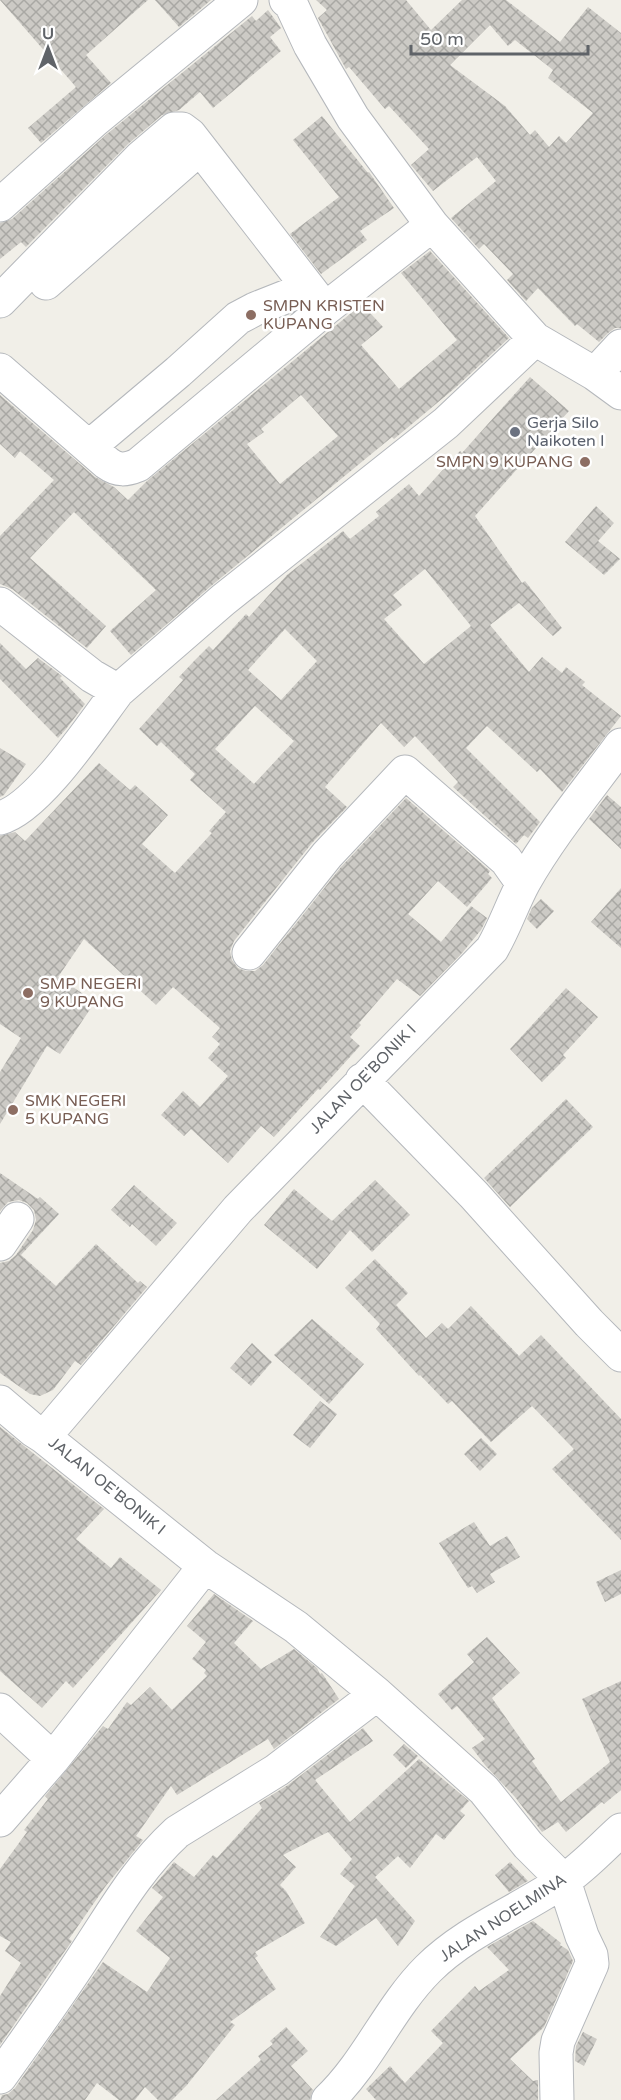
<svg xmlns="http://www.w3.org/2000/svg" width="621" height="2100" viewBox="0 0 621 2100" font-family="'Varela Round',sans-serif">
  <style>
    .building { fill: url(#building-cross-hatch); fill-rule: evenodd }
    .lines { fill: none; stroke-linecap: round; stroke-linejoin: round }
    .minor-casing { stroke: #b5b8bc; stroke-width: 35 }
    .minor { stroke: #fff; stroke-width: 33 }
    .education-dot { fill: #8d6e63; stroke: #fff; stroke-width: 2 }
    .worship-dot { fill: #6b7280; stroke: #fff; stroke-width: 2 }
    .labels { text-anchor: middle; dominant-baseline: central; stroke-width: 5; stroke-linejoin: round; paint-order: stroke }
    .education-label { font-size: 16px; fill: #785e54; stroke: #fff; text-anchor: start }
    .worship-label { font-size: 16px; fill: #5b616d; stroke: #fff; text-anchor: start }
    .street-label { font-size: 16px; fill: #5f6368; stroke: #fff }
  </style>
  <defs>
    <pattern id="building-cross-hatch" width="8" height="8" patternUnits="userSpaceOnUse" patternTransform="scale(1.5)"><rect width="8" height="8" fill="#cccac5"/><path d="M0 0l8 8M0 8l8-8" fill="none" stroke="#a9a8a4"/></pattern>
  </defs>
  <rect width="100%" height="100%" fill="#f1efe8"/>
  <path class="building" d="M0,0H148L86,55L111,83L41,143L28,128L76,87Z
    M155,0H211L179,27Z
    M316,0H406L431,30L462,0H506L560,42L588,7L621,33V328H615L608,333L599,342L577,324L575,326L538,288L526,301L507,280L513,274L484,244L479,249L451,218L496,181L477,157L433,191L411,165L429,149L389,106L385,109L349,67L346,69L318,18L327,10ZM490,25L508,46L515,40L553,70L548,78L593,113L566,143L559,136L549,147L535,130L530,135L505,106L450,65Z
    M268,10L281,28L270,37L281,51L213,108L200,92L179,110L162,115L128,144L26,247L21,242L0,259V223L12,219L107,134L252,16L256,21Z
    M322,116L368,173L369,172L394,208L360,231L367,240L321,274L290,234L339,197L293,140Z
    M430,251L509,338L455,388L394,439L392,437L211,586L131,655L110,631L156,590L74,512L30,558L106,626L87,648L12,589L0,584V536L54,480L20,451L15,458L0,444V395L95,477L114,487L128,500L147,481L362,304L383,327L361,345L399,389L457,340L401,273ZM301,395L338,436L280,484L247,444L264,432L261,429Z
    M530,377L569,411L475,516L522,583L525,581L562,628L553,636L519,603L490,625L529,672L542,657L562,673L566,667L585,682L582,685L621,716L562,792L540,769L537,772L487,726L466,748L540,822L528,838L524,835L516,844L453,787L458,782L415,736L404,747L381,723L325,787L347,807L312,843L234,941L230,951L232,960L238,968L246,971H255L263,965L341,867L406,798L490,871L488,874L492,878L467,907L438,881L408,914L441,942L471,906L487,918L481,930L462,953L420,996L397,979L359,1023L361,1025L350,1037L360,1046L320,1090L318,1089L274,1137L261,1126L228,1163L191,1129L184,1136L161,1115L183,1091L200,1107L228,1076L208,1058L220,1044L212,1037L220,1028L173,987L156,1005L84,939L58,977L95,1002L60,1054L47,1046L0,1124V1072L21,1038L0,1024V836L15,832L25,841L99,763L130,790L135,785L168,815L142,844L175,873L212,833L209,831L226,812L190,780L195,774L161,742L157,746L139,729L183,680L179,677L195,660L209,646L213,650L246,614L249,617L287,575L343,531L350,539L379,516L376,512L409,484L419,496L460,451L462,453ZM425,569L471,626L424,664L384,619L402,605L393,595ZM285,629L317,661L281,700L248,670ZM255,706L294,741L254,784L215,749Z
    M596,506L614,523L598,541L620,559L604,575L565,542Z
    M0,643L26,669L38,658L62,676L60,678L85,704L66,729L58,738L0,679Z
    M0,748L26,764L4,795L0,797Z
    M607,795L621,807V849L589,819Z
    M621,888V948L591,922Z
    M541,899L554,911L537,929L527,919L532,908Z
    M566,988L598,1017L563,1055L566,1058L542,1082L510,1049Z
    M566,1099L593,1127L510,1207L484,1178Z
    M0,1173L38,1199L40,1197L59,1214L21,1255L56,1286L96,1244L138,1283L140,1281L147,1287L81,1365L75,1361L53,1390L40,1396L30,1394L0,1373V1263L9,1261L16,1255L33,1230L36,1220L34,1210L27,1203L19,1200L8,1202L0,1211Z
    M375,1180L410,1215L372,1252L350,1230L317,1269L264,1225L294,1189L332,1221Z
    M134,1185L177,1223L156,1246L132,1224L130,1227L111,1210Z
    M375,1259L408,1293L396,1305L426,1338L442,1323L448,1329L471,1306L519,1356L541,1335L621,1419V1540L552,1469L574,1449L532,1406L491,1442L452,1401L448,1404L420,1375L419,1376L376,1329L380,1324L345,1288Z
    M312,1319L364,1364L329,1404L274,1355Z
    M252,1343L272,1362L251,1386L230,1368Z
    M320,1401L337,1414L310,1448L293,1435Z
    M0,1427L104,1509L76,1539L111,1568L120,1557L161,1590L73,1688L66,1681L42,1708L0,1671Z
    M481,1438L497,1454L480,1471L464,1454Z
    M474,1522L490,1546L507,1536L520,1557L490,1574L495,1582L477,1593L472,1586L468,1588L439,1543Z
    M621,1570V1594L605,1602L596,1582Z
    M214,1594L253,1621L234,1643L261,1669L294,1649L317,1668L320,1674L322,1673L339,1699L274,1749L268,1739L177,1795L171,1786L136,1836L143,1840L105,1887L69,1939L72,1941L60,1958L0,2045V1996L21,1963L5,1951L11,1942L0,1936V1869L27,1832L24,1830L48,1799L45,1796L103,1726L108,1729L127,1702L131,1705L150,1687L172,1710L207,1676L204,1673L206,1670L192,1659L206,1642L187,1626Z
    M487,1637L520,1673L492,1698L535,1759L532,1761L561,1802L610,1762L582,1699L621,1681V1790L604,1804L602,1802L566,1832L558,1822L542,1832L515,1797L485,1765L472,1748L485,1739L457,1706L452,1710L438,1694L474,1662L467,1654Z
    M363,1728L373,1741L315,1780L350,1822L419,1759L469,1801L460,1811L465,1815L444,1840L436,1834L410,1868L398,1856L375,1877L415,1921L398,1946L376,1918L336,1946L320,1937L355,1886L340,1874L352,1859L328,1832L283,1855L296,1867L280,1885L286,1891L305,1923L255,1952L258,1956L255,1958L276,1989L230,2022L235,2025L187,2085L172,2100H158L145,2087L135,2100H119L97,2083L85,2100H0L2,2095L8,2094L15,2088L103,1962L147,1992L170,1958L136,1931L163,1897L152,1888L174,1862L194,1877L213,1855L217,1858L262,1808L259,1803L288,1785Z
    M404,1744L418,1756L406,1768L393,1755Z
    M510,1862L528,1881L509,1892L495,1875Z
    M533,1921L561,1943L560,1945L568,1950L573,1961L544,2027L510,2059L533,2081L538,2080V2100H376L366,2089L390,2066L405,2083L443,2043L431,2031L475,1986L479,1991L509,1970L487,1947Z
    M286,2027L308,2051L291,2066L313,2090L310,2100H216L261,2060L258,2056L273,2044L270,2041Z
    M583,2032L597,2039L584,2066L575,2061L576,2046Z"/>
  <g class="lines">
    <defs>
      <path id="minor" d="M286,0L291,4L310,45L353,118L432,225L535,339L595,374L621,393
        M0,205L95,120L241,0
        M46,283L200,148
        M0,301L141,157L174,129H182L190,135L325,309
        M0,370L107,463C118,471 126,470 138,465L325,309L432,225
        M595,374L621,346
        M89,447L178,372L238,318L255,309L308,288
        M0,604L92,676L118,691L223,600L446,423L535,339
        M0,818C38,808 93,724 118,691
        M249,953L327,855L405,772L506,860L523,884
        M362,1080L474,1195L589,1323L621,1355
        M0,1244L17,1219
        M0,1402L33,1430L44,1437
        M0,1710L53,1759
        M0,1820L53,1759L205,1566
        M0,2077C29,2036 59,1995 86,1953C115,1909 138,1868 177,1832L277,1770L377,1694
        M328,2100C368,2062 389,2008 428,1969C466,1931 519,1911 563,1881C584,1867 602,1847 621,1830
        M557,2100L556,2053L558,2041L592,1964L591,1955L582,1936L564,1881L528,1845L484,1790L377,1694L296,1627L205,1566L44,1437L238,1209L492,949C505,927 512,904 524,882C552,833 588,790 621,745"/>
    </defs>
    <use href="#minor" class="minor-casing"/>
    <use href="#minor" class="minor"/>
  </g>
  <g class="education-dot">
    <circle cx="251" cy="315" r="6"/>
    <circle cx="585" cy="462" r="6"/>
    <circle cx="28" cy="993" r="6"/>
    <circle cx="13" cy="1110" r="6"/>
  </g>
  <circle class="worship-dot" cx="515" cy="432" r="6"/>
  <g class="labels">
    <g class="education-label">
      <text x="263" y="306">SMPN KRISTEN<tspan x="263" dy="18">KUPANG</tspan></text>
      <text x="573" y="462" text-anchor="end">SMPN 9 KUPANG</text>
      <text x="40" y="984">SMP NEGERI<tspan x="40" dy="18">9 KUPANG</tspan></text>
      <text x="25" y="1101">SMK NEGERI<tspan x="25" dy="18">5 KUPANG</tspan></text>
    </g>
    <g class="worship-label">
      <text x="527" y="423">Gerja Silo<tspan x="527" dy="18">Naikoten I</tspan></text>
    </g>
    <g class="street-label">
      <text transform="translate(363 1079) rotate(-46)">JALAN OE'BONIK I</text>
      <text transform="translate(107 1486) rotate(39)">JALAN OE'BONIK I</text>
      <text transform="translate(503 1918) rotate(-33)">JALAN NOELMINA</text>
    </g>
  </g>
  <g transform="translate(48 48)" stroke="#ffffff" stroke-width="4.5" paint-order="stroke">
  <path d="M0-4.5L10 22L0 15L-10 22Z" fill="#5f6368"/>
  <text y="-9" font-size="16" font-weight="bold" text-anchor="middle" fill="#5f6368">U</text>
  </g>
  <path d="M411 45v9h177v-9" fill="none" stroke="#5f6368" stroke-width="3"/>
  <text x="420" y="45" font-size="18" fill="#5f6368" stroke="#ffffff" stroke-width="4.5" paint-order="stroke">50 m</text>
</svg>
